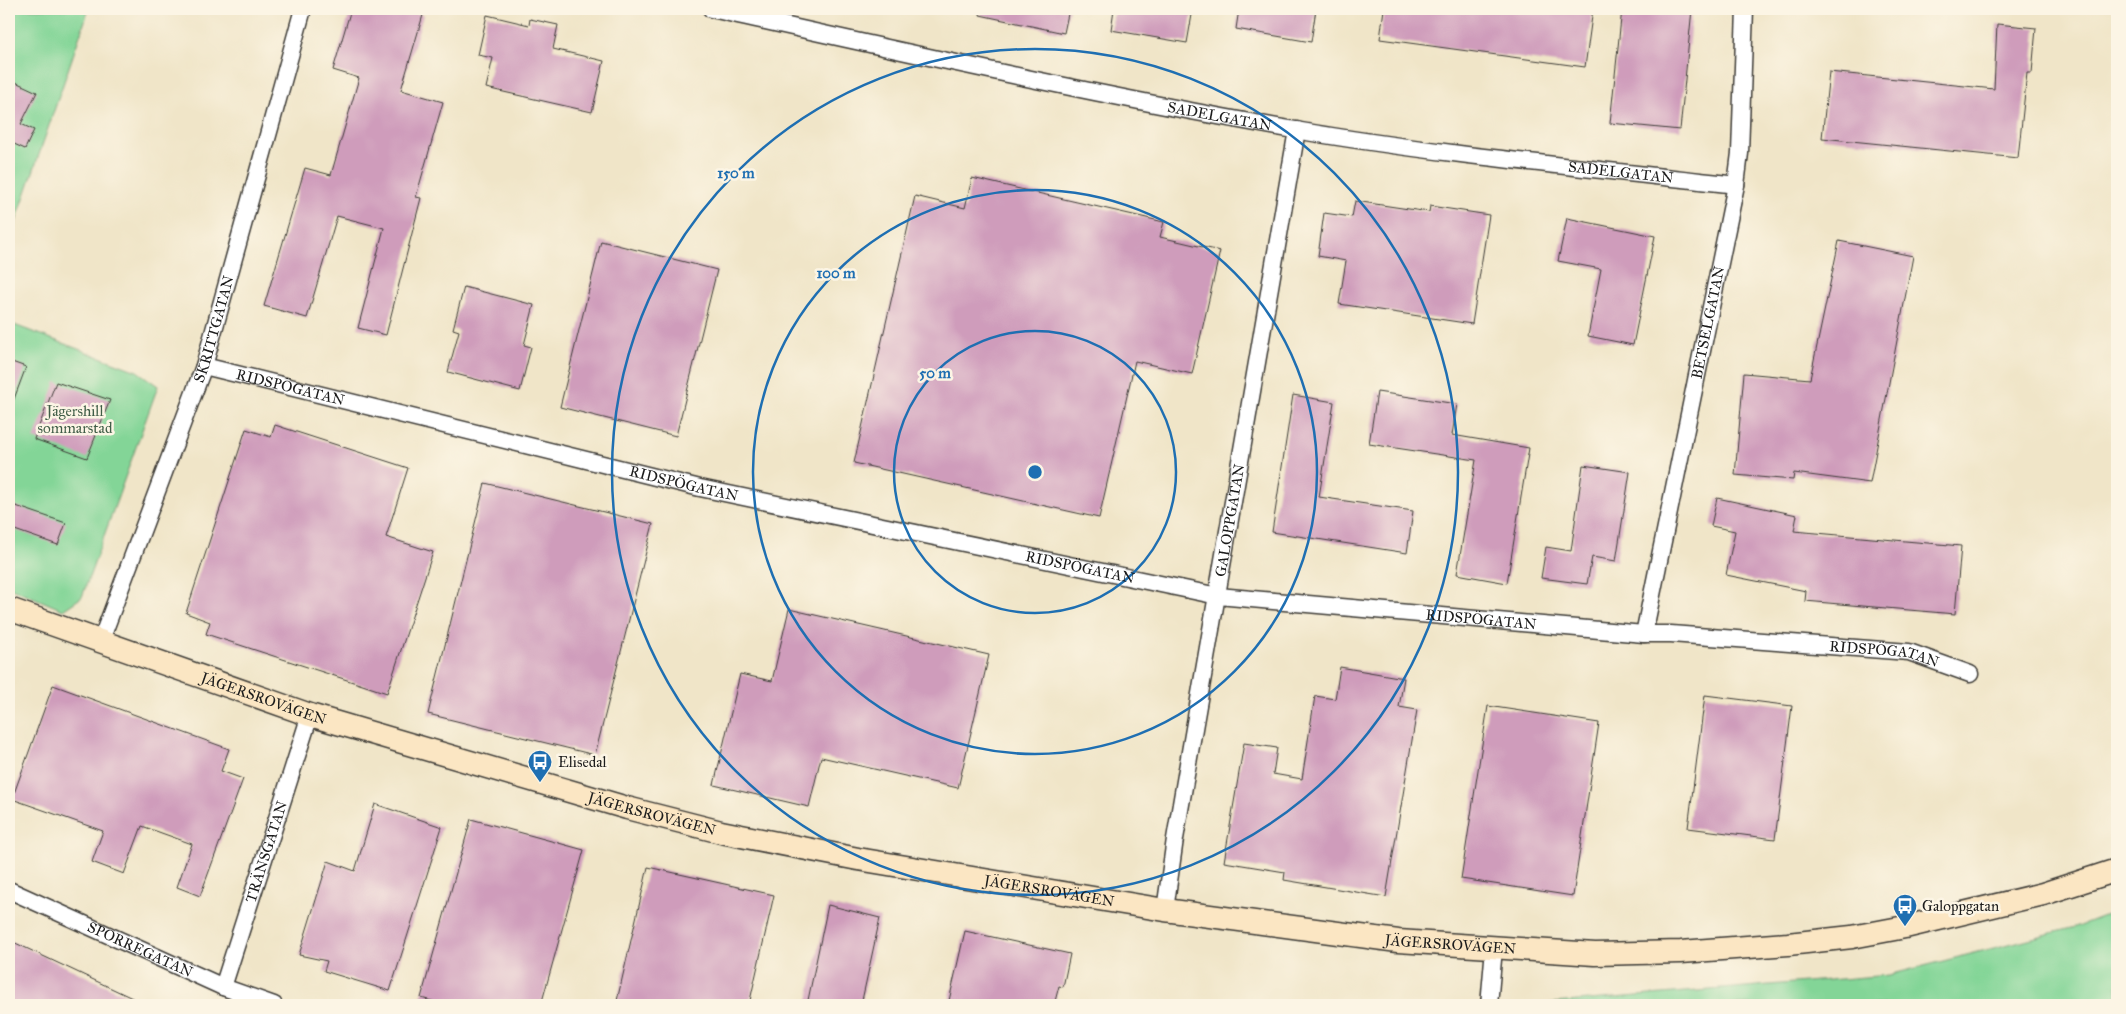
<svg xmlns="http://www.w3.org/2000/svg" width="2126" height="1014" viewBox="0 0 2126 1014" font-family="'IM FELL Great Primer',serif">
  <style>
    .green { fill: #83d597; stroke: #50785a }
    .building { fill: #cf9cbb }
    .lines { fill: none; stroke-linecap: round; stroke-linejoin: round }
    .street-casing { stroke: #3c3a36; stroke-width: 19 }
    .secondary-casing { stroke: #3c3a36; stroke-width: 25 }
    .street { stroke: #fff; stroke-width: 16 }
    .secondary { stroke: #fbe6c3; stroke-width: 22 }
    .ring { fill: none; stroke: #1f6fb2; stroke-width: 2.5 }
    .labels { text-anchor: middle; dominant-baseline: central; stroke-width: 5; stroke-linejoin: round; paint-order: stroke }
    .street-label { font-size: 15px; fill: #1c1c1c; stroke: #fcf5e5 }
    .park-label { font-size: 15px; fill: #405d47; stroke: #fcf5e5 }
    .poi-label { font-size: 15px; fill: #1c1c1c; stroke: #fcf5e5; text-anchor: start }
    .centre { fill: #1f6fb2; stroke: #fcf5e5; stroke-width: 2.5 }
    .ring-label { font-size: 15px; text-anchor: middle; font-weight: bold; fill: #1f6fb2; stroke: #fcf5e5; stroke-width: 5; stroke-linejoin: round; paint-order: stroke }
  </style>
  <rect width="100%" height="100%" fill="#fcf5e5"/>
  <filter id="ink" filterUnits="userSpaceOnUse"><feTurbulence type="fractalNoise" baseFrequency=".02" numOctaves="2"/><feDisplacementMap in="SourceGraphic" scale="10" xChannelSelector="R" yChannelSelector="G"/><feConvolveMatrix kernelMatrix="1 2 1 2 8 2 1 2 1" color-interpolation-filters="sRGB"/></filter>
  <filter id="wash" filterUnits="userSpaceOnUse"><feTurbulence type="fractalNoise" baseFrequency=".0096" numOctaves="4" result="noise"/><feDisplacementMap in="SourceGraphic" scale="20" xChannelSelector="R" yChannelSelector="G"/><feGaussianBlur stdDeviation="1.12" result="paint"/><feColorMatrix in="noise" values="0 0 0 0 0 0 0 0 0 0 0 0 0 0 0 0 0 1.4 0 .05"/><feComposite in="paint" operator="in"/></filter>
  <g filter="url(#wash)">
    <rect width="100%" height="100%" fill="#f0e5c8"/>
    <path class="green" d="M9,9H89L9,242Z
      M9,323L137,371L158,386L82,597L63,610L9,587Z
      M2117,911V1005H1530L1889,975L2075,927Z"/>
    <g id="blocks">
      <path class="building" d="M351,9H403L423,15L401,90L443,102L416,197L421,198L386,335L358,328L384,228L337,216L307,318L264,306L305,168L331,175L359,78L333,70Z
        M981,9H1069L1064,33L980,15Z
        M1114,9H1193L1187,43L1111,30Z
        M1239,9H1316L1311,42L1236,29Z
        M1384,9H1593L1585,67L1380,39Z
        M1622,9H1692L1680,130L1610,123Z
        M487,15L529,25L530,19L558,25L553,49L604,61L592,112L486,88L493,58L478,55Z
        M1997,24L2036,28L2032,73H2027L2018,158L1822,138L1829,72L1994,89Z
        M9,79L37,92L21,124L34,130L25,149L12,143L9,151Z
        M972,178L1164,222L1160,237L1220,251L1192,374L1135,361L1099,518L854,463L915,196L965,208Z
        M1355,201L1429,212L1430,206L1489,215L1472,324L1339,304L1346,261L1318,256L1324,213L1352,217Z
        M1567,218L1655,236L1633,345L1588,336L1601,269L1558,261Z
        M601,241L717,270L676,436L560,407Z
        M1839,241L1913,256L1870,483L1794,473L1793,480L1735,475L1744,373L1810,379Z
        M464,287L534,305L524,345L531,347L520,391L448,372L459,331L453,329Z
        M9,361L26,367L11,407H9Z
        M56,382L110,400L87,458L34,439Z
        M1377,392L1457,404L1452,435L1529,448L1507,583L1457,574L1476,460L1369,444Z
        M1293,395L1334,402L1319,497L1413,511L1407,553L1272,532Z
        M275,425L408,468L386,537L433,552L387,693L206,634L210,622L186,613L246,429L271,437Z
        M1583,465L1630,472L1616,561L1592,557L1587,584L1541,578L1546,547L1571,551Z
        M485,483L653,524L595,755L428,714Z
        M1717,498L1797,515L1794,531L1961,546L1955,614L1805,601L1806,591L1726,575L1735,531L1711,526Z
        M13,505L66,523L58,545L9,528V516Z
        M789,609L989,655L958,788L821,757L809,807L714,785L740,674L772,681Z
        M1340,667L1404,678L1399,707L1417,710L1386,897L1284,880L1285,872L1224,862L1244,743L1277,748L1273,774L1302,779L1315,696L1335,699Z
        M53,685L229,749L221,771L243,779L200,896L177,887L192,844L142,826L124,874L92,862L103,831L12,799Z
        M1705,695L1792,706L1775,839L1688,828Z
        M1488,706L1599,723L1573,896L1461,879Z
        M375,804L442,827L390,991L324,971L327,961L299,955L328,861L355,871Z
        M471,819L584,850L541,1005H446L421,998Z
        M648,867L774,895L749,1005H616Z
        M828,905L880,918L861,1005H807Z
        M965,931L1070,954L1063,987L1059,986L1054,1005H948Z
        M9,940L60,964L147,1005H9Z"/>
    </g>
  </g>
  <g filter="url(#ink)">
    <use href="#blocks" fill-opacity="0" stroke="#3c3a36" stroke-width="1"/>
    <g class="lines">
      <defs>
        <g id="street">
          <path id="s1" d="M711,9C905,52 1099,96 1295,130C1440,155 1590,168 1736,185"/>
          <path id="s2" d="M204,366L700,488L1218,596L1644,634H1671L1909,652L1970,674"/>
          <path id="s3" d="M1644,634L1736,185L1740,153L1745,9"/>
          <path id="s4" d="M100,643L204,366L303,9"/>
          <path id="s5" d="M9,890L223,987L274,1005"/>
          <path id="s6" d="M1165,910L1175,839L1297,130"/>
          <path id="s7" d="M223,987L310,715"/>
          <path d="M1489,1005L1494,948"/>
        </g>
        <g id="secondary">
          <path id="s8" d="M9,609L310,715L627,808L721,832L858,859L1165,910L1398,941L1595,954L1681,952L1788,944L1852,937L1905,927L2043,894L2117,870"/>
        </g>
      </defs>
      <use href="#street" class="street-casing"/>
      <use href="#secondary" class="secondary-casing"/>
      <use href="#street" class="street"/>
      <use href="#secondary" class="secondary"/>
    </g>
  </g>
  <g class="ring">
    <circle cx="1035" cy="472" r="141"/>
    <circle cx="1035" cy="472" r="282"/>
    <circle cx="1035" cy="472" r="423"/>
  </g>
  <defs>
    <symbol id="bus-pin" viewBox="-11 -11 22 30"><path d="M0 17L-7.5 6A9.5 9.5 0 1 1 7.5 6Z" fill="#1f6fb2" stroke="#fcf5e5"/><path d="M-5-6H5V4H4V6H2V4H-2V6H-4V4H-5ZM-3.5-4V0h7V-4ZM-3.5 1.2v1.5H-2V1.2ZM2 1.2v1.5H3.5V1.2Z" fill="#fff"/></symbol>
  </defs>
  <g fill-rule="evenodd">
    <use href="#bus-pin" x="526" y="748" width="28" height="38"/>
    <use href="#bus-pin" x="1891" y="892" width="28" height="38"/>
  </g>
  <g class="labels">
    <g class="street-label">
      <text stroke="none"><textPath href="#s1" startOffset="520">SADELGATAN</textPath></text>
      <text stroke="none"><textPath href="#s1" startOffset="925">SADELGATAN</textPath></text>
      <text stroke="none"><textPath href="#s3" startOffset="318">BETSELGATAN</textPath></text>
      <text stroke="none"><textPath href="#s4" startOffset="334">SKRITTGATAN</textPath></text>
      <text stroke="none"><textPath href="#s2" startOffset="89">RIDSPÖGATAN</textPath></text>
      <text stroke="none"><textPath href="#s2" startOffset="494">RIDSPÖGATAN</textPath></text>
      <text stroke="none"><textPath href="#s6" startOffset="395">GALOPPGATAN</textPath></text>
      <text stroke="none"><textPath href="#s2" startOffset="899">RIDSPÖGATAN</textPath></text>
      <text stroke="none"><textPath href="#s2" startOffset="1304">RIDSPÖGATAN</textPath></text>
      <text stroke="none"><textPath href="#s2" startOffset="1709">RIDSPÖGATAN</textPath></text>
      <text stroke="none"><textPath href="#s8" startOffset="270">JÄGERSROVÄGEN</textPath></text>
      <text stroke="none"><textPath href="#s8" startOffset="675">JÄGERSROVÄGEN</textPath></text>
      <text stroke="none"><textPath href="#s7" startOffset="142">TRÄNSGATAN</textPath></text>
      <text stroke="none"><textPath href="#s8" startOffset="1080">JÄGERSROVÄGEN</textPath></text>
      <text stroke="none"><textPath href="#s8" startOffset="1485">JÄGERSROVÄGEN</textPath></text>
      <text stroke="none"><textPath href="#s5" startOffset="144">SPORREGATAN</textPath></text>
    </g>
    <g class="park-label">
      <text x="75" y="411">Jägershill<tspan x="75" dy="17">sommarstad</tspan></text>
    </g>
    <g class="poi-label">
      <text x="558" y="762">Elisedal</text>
      <text x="1922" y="906">Galoppgatan</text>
    </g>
  </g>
  <circle cx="1035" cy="472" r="8" class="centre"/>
  <g class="ring-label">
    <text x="736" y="178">150 m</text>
    <text x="836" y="278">100 m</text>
    <text x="935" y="378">50 m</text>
  </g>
  <rect width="2126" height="1014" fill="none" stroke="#fcf5e5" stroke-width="30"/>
</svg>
